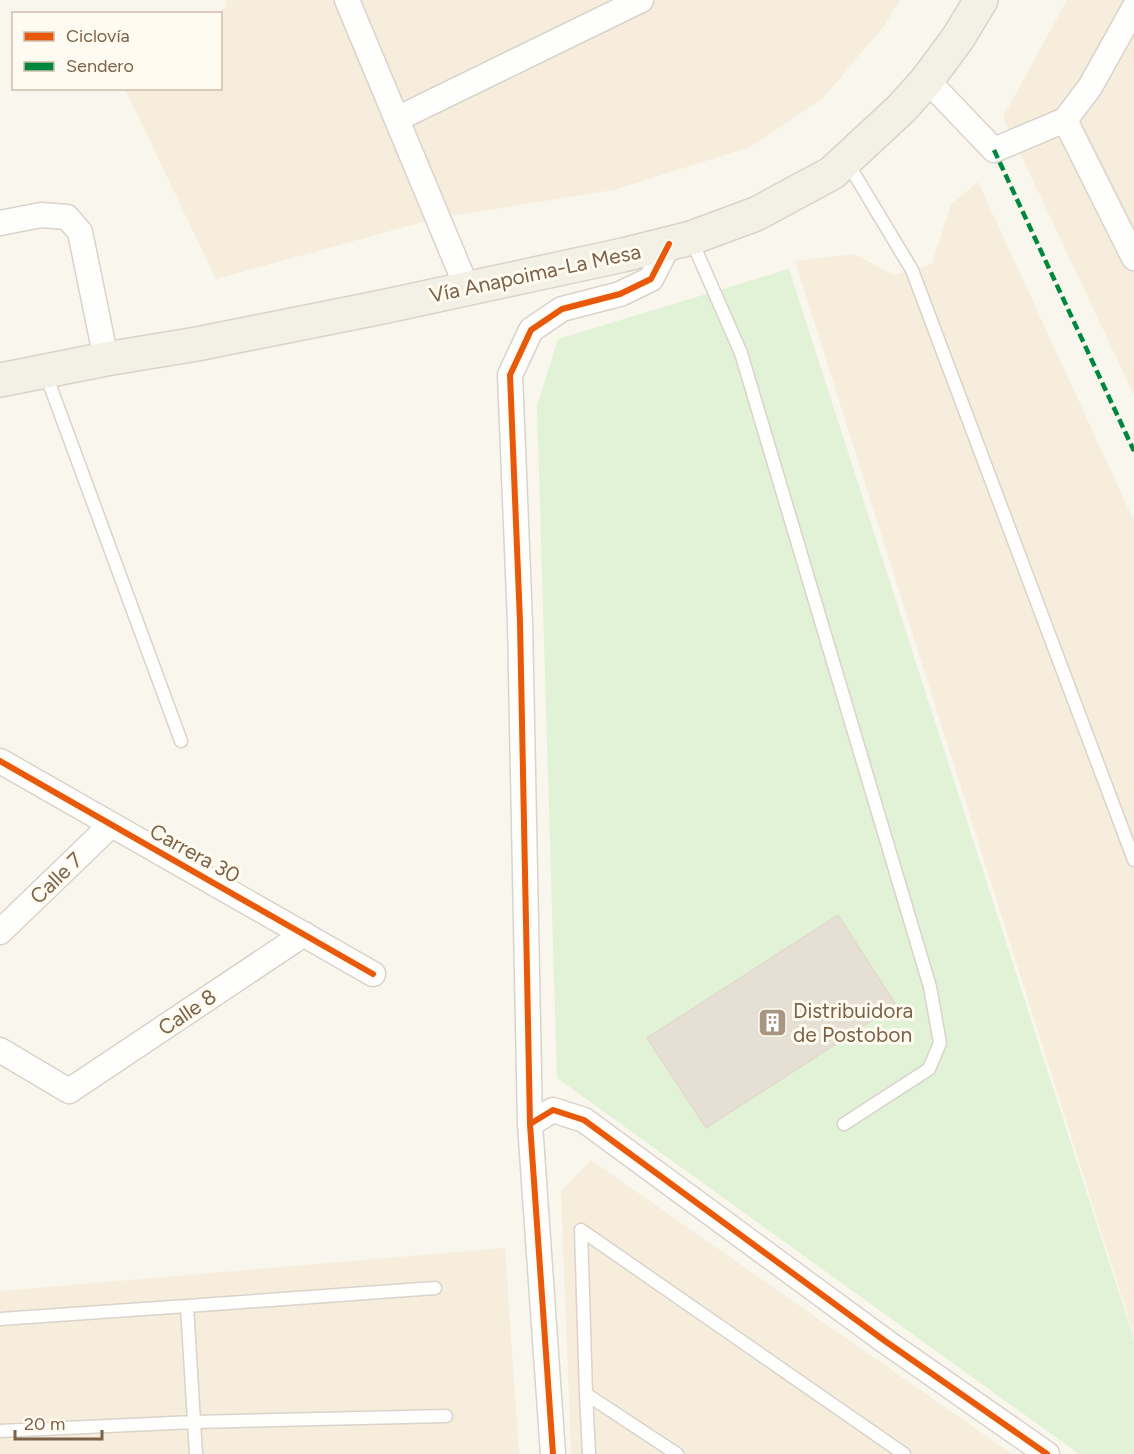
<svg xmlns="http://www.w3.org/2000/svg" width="1134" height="1454" viewBox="0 0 1134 1454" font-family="Figtree,sans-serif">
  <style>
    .residential { fill: #f6eddd }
    .green { fill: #e2f2d6 }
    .building { fill: #e6dfd4; stroke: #e3dace; stroke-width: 1.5 }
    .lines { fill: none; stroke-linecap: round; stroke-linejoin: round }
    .service-casing { stroke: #d9d3cb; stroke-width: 15 }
    .minor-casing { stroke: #d9d3cb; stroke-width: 27 }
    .primary-casing { stroke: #dbd3ca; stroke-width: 36 }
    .service { stroke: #fefefc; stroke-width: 12 }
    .minor { stroke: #fefefc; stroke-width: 24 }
    .primary { stroke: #f3f0e6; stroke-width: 33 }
    .quiet { stroke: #00873e; stroke-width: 4.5; stroke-dasharray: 9 4.5; stroke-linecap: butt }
    .cycleway-casing { stroke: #fffbf0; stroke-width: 10 }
    .cycleway { stroke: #e8590c; stroke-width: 6 }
    .labels { text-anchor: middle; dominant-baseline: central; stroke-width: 6; stroke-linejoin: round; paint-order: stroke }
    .street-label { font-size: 21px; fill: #7c6248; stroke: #fffbf0 }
    .poi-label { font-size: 21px; fill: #7c6248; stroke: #fffbf0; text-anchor: start }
  </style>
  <rect width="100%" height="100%" fill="#f9f6ed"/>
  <path class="residential" d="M225,0H900L884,26L823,98L750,147L614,190L437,218L216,279L125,89L220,88V14L217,13L227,6Z
    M1067,0H1134V395L1003,117Z
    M978,182L1134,521V1336L795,261L854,254L894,275L932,264L951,204Z
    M591,1160L1012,1454H571L561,1191Z
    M505,1248L519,1454H0V1291Z"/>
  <path class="green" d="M789,269L1134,1339V1454H1079L557,1078L537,406L558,339Z"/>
  <path class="building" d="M838,915L896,1005L706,1128L647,1038Z"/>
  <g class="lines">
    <defs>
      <path id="service" d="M847,162L912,270L1134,860
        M691,239L741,353L930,987L940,1043L929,1069L844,1124
        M45,372L181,741
        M581,1230L904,1454
        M581,1230L586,1394L677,1454
        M0,1319L187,1306
        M586,1394L589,1454
        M0,1431L194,1422L446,1416
        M196,1454L187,1306L435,1288"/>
      <path id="minor" d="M347,0L467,288
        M927,80L994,150L1065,120L1090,87L1134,8
        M397,119L641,0
        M1065,120L1134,258
        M0,223L41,215L67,217L80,232L106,359
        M0,761L373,974
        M0,932L111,825
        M0,1050L69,1091L304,934
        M530,1124L553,1110L584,1120L885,1341L1047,1454
        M553,1454L530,1124L520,622L510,375L531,330L562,309L620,294L651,279L669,244"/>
      <path id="primary" d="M0,380L106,359L197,344L382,307L623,255L691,238L756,214L832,173L902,108L927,80L958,38L981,0"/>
    </defs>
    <use href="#service" class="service-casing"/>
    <use href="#minor" class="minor-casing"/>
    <use href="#primary" class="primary-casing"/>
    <use href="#service" class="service"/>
    <use href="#minor" class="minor"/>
    <use href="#primary" class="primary"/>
    <path class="quiet" d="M994,150L1134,451"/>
    <defs>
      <path id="cycleway" d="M0,761L373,974
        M530,1124L553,1110L584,1120L885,1341L1047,1454
        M553,1454L530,1124L520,622L510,375L531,330L562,309L620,294L651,279L669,244"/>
    </defs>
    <use href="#cycleway" class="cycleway-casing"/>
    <use href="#cycleway" class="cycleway"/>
  </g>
  <defs>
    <symbol id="building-square" viewBox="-11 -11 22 22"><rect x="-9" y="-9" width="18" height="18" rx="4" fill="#a89682" stroke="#fffbf0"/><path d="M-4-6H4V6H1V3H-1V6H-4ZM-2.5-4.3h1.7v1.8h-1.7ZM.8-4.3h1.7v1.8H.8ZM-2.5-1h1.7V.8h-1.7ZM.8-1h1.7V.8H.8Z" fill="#fff"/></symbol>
  </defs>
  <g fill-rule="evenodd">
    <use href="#building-square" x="756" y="1006" width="33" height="33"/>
  </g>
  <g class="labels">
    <g class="street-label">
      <text transform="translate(535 273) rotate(-12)">Vía Anapoima-La Mesa</text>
      <text transform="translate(195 853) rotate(29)">Carrera 30</text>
      <text transform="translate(56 878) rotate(-44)">Calle 7</text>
      <text transform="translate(187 1012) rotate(-34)">Calle 8</text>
    </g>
    <g class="poi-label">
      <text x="793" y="1010">Distribuidora<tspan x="793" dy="24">de Postobon</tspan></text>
    </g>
  </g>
  <rect x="12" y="12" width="210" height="78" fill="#fffbf0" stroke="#cbbead" stroke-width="1.5"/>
  <rect x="24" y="32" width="30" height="9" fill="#e8590c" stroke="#cbbead" stroke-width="1.5"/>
  <text x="66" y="42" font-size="18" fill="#7c6248">Ciclovía</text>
  <rect x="24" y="62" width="30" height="9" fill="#00873e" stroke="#cbbead" stroke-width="1.5"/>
  <text x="66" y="72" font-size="18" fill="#7c6248">Sendero</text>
  <path d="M15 1430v9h87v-9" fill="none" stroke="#7c6248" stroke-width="3"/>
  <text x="24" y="1430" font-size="18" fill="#7c6248" stroke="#fffbf0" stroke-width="4.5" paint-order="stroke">20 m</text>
</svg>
